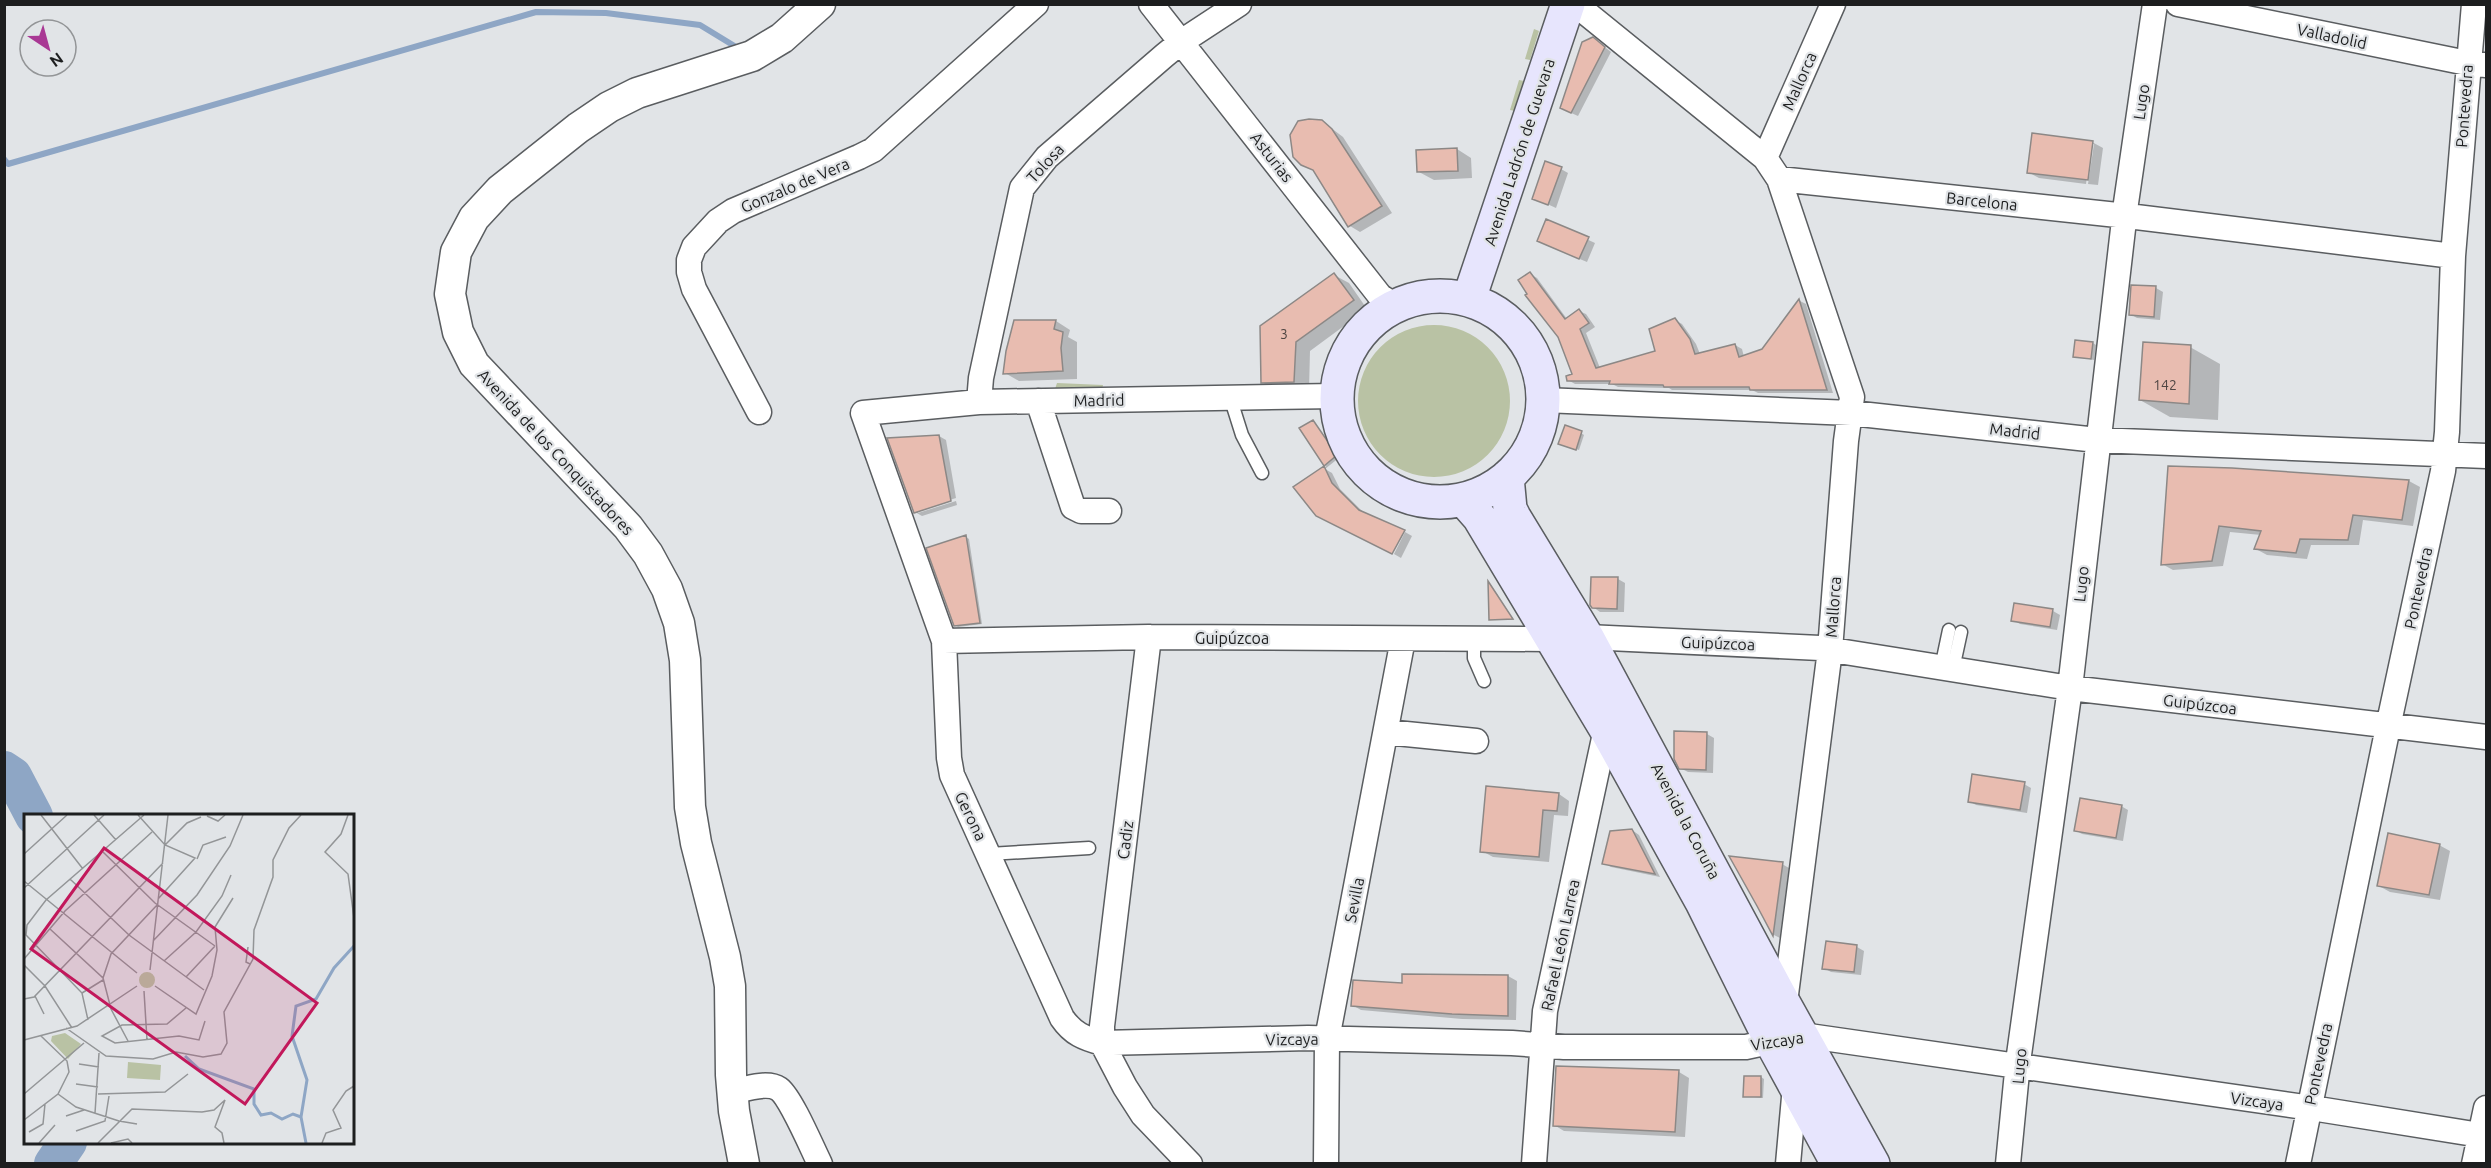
<svg xmlns="http://www.w3.org/2000/svg" width="2491" height="1168" viewBox="0 0 2491 1168" font-family="Ubuntu,sans-serif">
  <style>
    .green { fill: #b9c2a4 }
    .shadow { fill: #0003 }
    .lines { fill: none; stroke-linecap: round; stroke-linejoin: round }
    .stream { stroke: #8ea6c5; stroke-width: 6 }
    .river { stroke: #8ea6c5; stroke-width: 38 }
    .building { fill: #e8bcb0; stroke: #8c8886; stroke-width: 1.5 }
    .service-casing { stroke: #5a5d60; stroke-width: 15 }
    .minor-casing { stroke: #5a5d60; stroke-width: 27 }
    .tertiary-casing { stroke: #5a5d60; stroke-width: 33 }
    .secondary-casing { stroke: #5a5d60; stroke-width: 36 }
    .service { stroke: #fff; stroke-width: 12 }
    .minor { stroke: #fff; stroke-width: 24 }
    .tertiary { stroke: #fff; stroke-width: 30 }
    .secondary { stroke: #e7e5fd; stroke-width: 33 }
    .labels { text-anchor: middle; dominant-baseline: central; stroke-width: 4.5; stroke-linejoin: round; paint-order: stroke }
    .number-label { font-size: 14px; fill: #504643 }
    .street-label { font-size: 16px; fill: #1d1e1f; stroke: #e1e4e7 }
    .inset-river { fill: none; stroke: #8ea6c5; stroke-width: 3 }
    .inset-road { fill: none; stroke: #939597; stroke-width: 1.5 }
    .view { fill: #c2185b; fill-opacity: 0.15; stroke: #c2185b; stroke-width: 3 }
    .inset-edge { fill: none; stroke: #1d1e1f; stroke-width: 3 }
  </style>
  <rect width="100%" height="100%" fill="#e1e4e7"/>
  <path class="green" d="M1534,29L1539,31L1530,60L1525,59Z
    M1519,80L1524,81L1515,111L1510,110Z
    M1358 401a76 76 0 1 1 152 0a76 76 0 1 1-152 0Z
    M1057,383L1103,385L1102,390L1055,389Z"/>
  <path class="shadow" d="M1593,38L1611,52L1578,116L1569,112Z
    M1322,121L1343,137L1392,213L1360,232L1350,226L1315,171L1302,164Z
    M2092,142L2103,148L2098,185L2088,184L2094,144H2091L2086,184L2039,178L2028,172Z
    M1457,149L1471,158L1472,178L1434,180L1419,172Z
    M1561,169L1568,173L1556,208L1534,198Z
    M1547,221L1595,243L1587,262L1546,245Z
    M1530,274L1537,278L1567,319L1579,311L1586,314L1595,327L1586,333L1600,368L1657,352L1675,320L1682,324L1696,344L1700,354L1735,345L1742,349L1744,357L1763,350L1800,301L1806,304L1833,393H1758L1752,390H1672L1669,388L1618,387L1612,384H1575L1568,380L1574,375Z
    M1334,275L1349,283L1367,309L1310,351L1309,390L1277,391L1262,382Z
    M2156,288L2163,292L2160,320L2137,318L2130,314Z
    M1015,321H1056L1070,330L1068,337L1077,342V379L1019,381L1005,373Z
    M2093,343L2096,345L2094,360L2075,356Z
    M2190,347L2220,364L2218,420L2170,417L2140,400Z
    M1313,422L1340,457L1325,469L1332,473L1340,489L1365,514L1295,487L1326,467L1301,429Z
    M1581,433L1584,435L1579,450L1563,445Z
    M939,436L946,440L956,498L918,510V513L956,501L957,505L922,516L915,512Z
    M2169,467L2409,481L2420,487L2413,526L2363,520L2359,545H2311L2307,559L2267,555L2256,549L2261,535L2230,532L2223,566L2173,570L2162,564Z
    M1405,532L1412,536L1401,558L1394,554Z
    M966,537L969,539L982,624L958,627L955,625Z
    M1618,579L1625,583L1624,612H1600L1593,607Z
    M1490,584L1491,585L1514,620L1490,619Z
    M2016,605L2053,611L2060,615L2057,630L2020,624L2013,620Z
    M1707,734L1714,738L1713,773L1688,772L1680,768Z
    M2024,784L2031,788L2027,813L1976,805L1969,801Z
    M1559,794L1569,801L1568,816L1554,815L1549,862L1493,857L1482,851Z
    M2121,806L2128,810L2123,841L2082,834L2075,830Z
    M1632,830L1639,835L1660,877L1611,867L1604,863Z
    M2439,845L2450,851L2440,900L2390,892L2379,886Z
    M1732,858L1782,864L1789,868L1780,938L1774,935Z
    M1827,943L1857,947L1864,951L1861,975L1831,972L1824,968Z
    M1404,976H1508L1517,981L1516,1020L1462,1019L1361,1010L1352,1005L1403,984Z
    M1679,1072L1689,1078L1685,1137L1564,1131L1554,1125Z
    M1761,1077L1764,1079L1763,1098L1745,1096Z"/>
  <g class="lines">
    <path class="stream" d="M4,159L8,164L536,12L606,13L700,25L741,50"/>
    <path class="river" d="M4,770L13,776L34,816
      M53,1164L68,1142"/>
  </g>
  <path class="building" d="M1593,37L1605,47L1571,113L1560,108L1582,42Z
    M1309,119L1322,120L1332,129L1382,206L1348,227L1313,170L1301,165L1293,157L1290,135L1298,121Z
    M2032,133L2093,141L2088,180L2027,173Z
    M1457,148L1458,171L1417,172L1416,150Z
    M1545,161L1562,167L1548,205L1532,199Z
    M1546,219L1589,237L1579,259L1537,241Z
    M1530,272L1565,319L1579,309L1589,323L1580,329L1596,368L1655,351L1649,329L1675,318L1690,339L1695,354L1735,344L1739,357L1762,349L1799,299L1827,390H1750L1749,387H1664L1663,385L1609,384L1610,381H1567L1566,376L1572,374L1558,337L1525,295L1527,294L1518,280Z
    M1334,273L1354,300L1296,342L1294,382L1261,383L1260,326Z
    M2131,285L2156,286L2154,317L2129,315Z
    M1014,320H1056L1054,329L1063,332L1061,348L1063,371L1003,374L1006,351Z
    M2075,340L2093,342L2091,359L2073,357Z
    M2143,342L2191,345L2189,404L2139,400Z
    M1313,420L1337,455L1324,466L1299,428Z
    M1565,425L1582,431L1576,450L1558,444Z
    M939,435L951,501L914,513L887,438Z
    M1324,466L1332,483L1359,510L1405,530L1392,554L1316,516L1293,487Z
    M2168,466L2232,468L2409,480L2402,520L2353,515L2348,540L2300,539L2296,553L2254,549L2261,531L2219,526L2212,561L2161,565Z
    M966,535L980,623L954,626L926,548Z
    M1591,577H1618L1617,609L1592,608L1590,605Z
    M1488,581L1513,619L1489,620Z
    M2014,603L2053,609L2050,627L2011,621Z
    M1674,731L1707,732L1706,770L1679,769L1674,759Z
    M1972,774L2025,782L2020,810L1968,802Z
    M1486,786L1559,793L1557,811L1543,810L1539,857L1480,852Z
    M2080,798L2122,805L2116,838L2074,831Z
    M1632,829L1655,874L1602,864L1610,831Z
    M2388,833L2440,844L2429,895L2377,886Z
    M1729,856L1783,862L1773,936L1757,906Z
    M1826,941L1857,945L1854,972L1822,969Z
    M1402,974L1508,975V1016L1452,1014L1351,1006L1353,980L1402,983Z
    M1556,1066L1679,1070L1675,1132L1553,1126Z
    M1744,1076H1761V1097H1743Z"/>
  <g class="lines">
    <defs>
      <path id="service" d="M1230,397L1242,435L1262,473
        M1474,639V658L1484,681
        M1941,668L1949,630
        M1953,669L1961,632
        M989,854L1089,848"/>
      <path id="minor" d="M1151,4L1380,296L1395,306
        M1575,4L1765,158L1779,179L1852,397L1846,441L1830,650L1784,1010
        M2178,4L2467,63L2486,65
        M1765,158L1833,4
        M1779,179L2136,217L2453,256
        M1336,396L979,402L863,413L944,641L949,758L952,775L1062,1018C1073,1034 1084,1038 1102,1043L1308,1038L1512,1043L1564,1047H1746L1802,1035L2318,1109L2480,1135
        M1544,400L1851,413L2097,440L2486,456
        M1038,401L1073,507L1081,511H1109
        M979,402L981,378L1022,188L1047,157L1165,55L1181,42L1239,4
        M759,412L694,289L689,272V260L694,247L718,221L733,211L859,157L873,150L1036,4
        M1149,637L1102,1026V1043L1125,1087L1143,1115L1190,1164
        M944,641L1149,637L1551,639L1587,637L1820,648L2070,688L2486,737
        M1386,732L1476,741
        M732,1092C745,1089 767,1081 779,1089C791,1098 812,1148 820,1164
        M1326,1164L1327,1039L1403,639
        M1534,1164L1545,1011L1606,729
        M1788,1164L1795,1086
        M2008,1164L2018,1062L2070,688L2126,203L2155,4
        M2298,1164L2388,727L2443,471L2447,432L2453,256L2474,4
        M2474,1164L2486,1108"/>
      <path id="tertiary" d="M744,1164L734,1111L731,1075L730,986L725,957L696,843L690,807L685,660L679,623L667,589L648,554L628,527L474,364L458,332L450,294L456,252L474,218L500,190L578,128L609,107L637,93L752,56L782,38L820,4"/>
      <path id="secondary" d="M1337 399a103 103 0 1 1 206 0a103 103 0 1 1-206 0Z
        M1469,299L1568,4
        M1507,477L1510,509L1514,517L1587,637L1783,1002L1873,1164
        M1464,500L1479,517L1606,729L1702,902L1772,1043L1838,1164"/>
    </defs>
    <use href="#service" class="service-casing"/>
    <use href="#minor" class="minor-casing"/>
    <use href="#tertiary" class="tertiary-casing"/>
    <use href="#secondary" class="secondary-casing"/>
    <use href="#service" class="service"/>
    <use href="#minor" class="minor"/>
    <use href="#tertiary" class="tertiary"/>
    <use href="#secondary" class="secondary"/>
  </g>
  <g class="labels">
    <g class="number-label">
      <text x="1284" y="334">3</text>
      <text x="2165" y="385">142</text>
    </g>
    <g class="street-label">
      <text transform="translate(2332 36) rotate(12)">Valladolid</text>
      <text transform="translate(1799 81) rotate(-66)">Mallorca</text>
      <text transform="translate(2141 102) rotate(-82)">Lugo</text>
      <text transform="translate(2464 106) rotate(-86)">Pontevedra</text>
      <text transform="translate(1519 152) rotate(-72)">Avenida Ladrón de Guevara</text>
      <text transform="translate(1272 157) rotate(52)">Asturias</text>
      <text transform="translate(1045 163) rotate(-47)">Tolosa</text>
      <text transform="translate(795 185) rotate(-23)">Gonzalo de Vera</text>
      <text transform="translate(1982 201) rotate(6)">Barcelona</text>
      <text transform="translate(1099 400) rotate(-1)">Madrid</text>
      <text transform="translate(2015 431) rotate(6)">Madrid</text>
      <text transform="translate(556 452) rotate(47)">Avenida de los Conquistadores</text>
      <text transform="translate(2081 584) rotate(-84)">Lugo</text>
      <text transform="translate(2418 588) rotate(-78)">Pontevedra</text>
      <text transform="translate(1833 607) rotate(-86)">Mallorca</text>
      <text x="1232" y="638">Guipúzcoa</text>
      <text transform="translate(1718 643) rotate(2)">Guipúzcoa</text>
      <text transform="translate(2200 704) rotate(7)">Guipúzcoa</text>
      <text transform="translate(971 816) rotate(64)">Gerona</text>
      <text transform="translate(1686 821) rotate(62)">Avenida la Coruña</text>
      <text transform="translate(1125 840) rotate(-83)">Cadiz</text>
      <text transform="translate(1354 900) rotate(-79)">Sevilla</text>
      <text transform="translate(1560 945) rotate(-78)">Rafael León Larrea</text>
      <text transform="translate(1292 1039) rotate(-1)">Vizcaya</text>
      <text transform="translate(1777 1041) rotate(-9)">Vizcaya</text>
      <text transform="translate(2318 1064) rotate(-78)">Pontevedra</text>
      <text transform="translate(2019 1066) rotate(-85)">Lugo</text>
      <text transform="translate(2257 1101) rotate(8)">Vizcaya</text>
    </g>
  </g>
  <g transform="translate(24 814)">
    <rect width="330" height="330" fill="#e1e4e7"/>
    <path d="M115 166a8 8 0 1 1 16 0a8 8 0 1 1-16 0ZM41,219L57,230L44,245L27,227L28,222ZM104,248L137,251L136,266L103,264Z" fill="#b9c2a4"/>
    <path class="inset-river" d="M161,242L175,255L230,275V290L237,301L247,299L258,305L269,300L277,303M282,329L277,303L283,266L268,222L272,192L292,185L310,154L330,132"/>
    <path class="inset-road" d="M17,1L59,55M70,1L92,26M114,1L141,31L171,44L134,85M324,1L317,20L301,38L324,60L330,104M183,2L194,7L201,1M141,31L163,9L177,3M79,38L131,89L191,132M0,40L43,1M173,45L179,31L202,23M46,65L105,121L180,176M0,67L113,159M0,74L80,1M26,115L79,164L87,195L104,227M129,127L173,81L206,32L219,1M224,133L222,148L226,150M0,145L41,97L128,18M140,147L172,118L198,82L207,61M0,151L21,172L48,214M126,156L144,1M162,163L191,132M79,164L87,140L134,90M131,172L172,200L188,162L193,136L191,113L209,84M120,177L123,226M58,179L79,166M11,182L20,200M0,185L10,183L139,49M162,194L143,210L98,211L78,222L91,229L155,222L175,226L181,207M64,206L58,179L2,121L3,111L22,86L120,1M42,214L82,242L129,245L152,238L179,243L197,240L203,229L200,198L229,145L230,116L249,63V46L265,14L277,1M0,226L53,212L113,172M55,250L75,253M52,270L74,273M0,280L60,229M34,280L52,293L95,307M74,280L141,278L164,260M71,299L75,239M42,302L60,296M0,306L34,280L45,258L43,247L17,222M95,307L113,310M52,317L81,307L85,282M5,318L19,310L21,290M15,329L31,311M74,329L108,295L178,298L190,296L201,286L191,313L198,319L200,329M87,329L104,325L108,329M298,329L302,319L317,314L309,296L322,277L330,272"/>
    <path class="view" d="M80,34L293,189L221,290L7,135Z"/>
    <rect width="330" height="330" class="inset-edge"/>
  </g>
  <rect width="2491" height="1168" fill="none" stroke="#1d1e1f" stroke-width="12"/>
  <g transform="translate(48 48) rotate(144)"><circle r="28" fill="#e1e4e7" stroke="#939597" stroke-width="1.5"/>
  <path d="M0-4.5L10 22L0 15L-10 22Z" fill="#a93894"/>
  <text y="-9" font-size="16" font-weight="bold" text-anchor="middle" fill="#1d1e1f">N</text>
  </g>
</svg>
